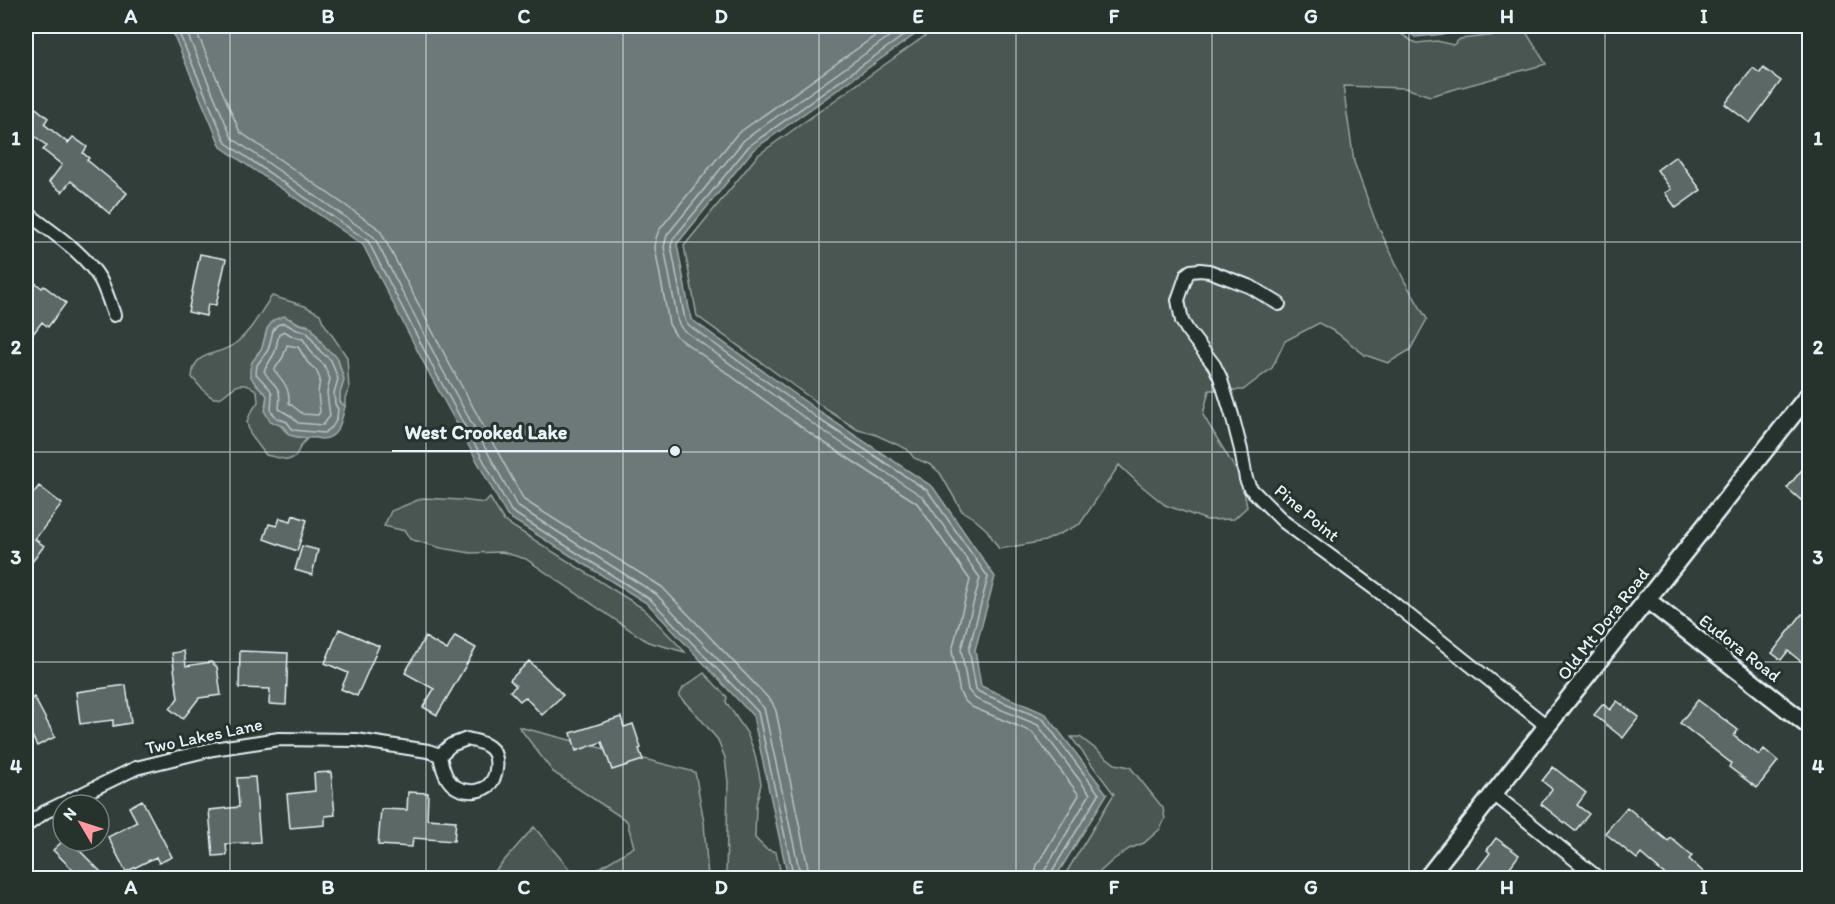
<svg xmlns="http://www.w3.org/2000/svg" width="1835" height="904" viewBox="0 0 1835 904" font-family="Itim,sans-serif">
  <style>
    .green { fill: #495651; stroke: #98a4a4; stroke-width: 1.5 }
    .water { fill: #6d7978; stroke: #9ea9ab; stroke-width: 1.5 }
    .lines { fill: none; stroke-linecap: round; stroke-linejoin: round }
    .shore { stroke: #b7c1c5; stroke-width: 1.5 }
    .building { fill: #5c6865; stroke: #e8f1f8; stroke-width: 1.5 }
    .street-casing { stroke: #e8f1f8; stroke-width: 16 }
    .secondary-casing { stroke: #e8f1f8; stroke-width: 21 }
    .street { stroke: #26332d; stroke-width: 12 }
    .secondary { stroke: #26332d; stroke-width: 16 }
    .grid { fill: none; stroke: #e8f1f8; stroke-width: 1.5; stroke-opacity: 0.55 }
    .labels { text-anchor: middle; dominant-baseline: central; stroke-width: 6; stroke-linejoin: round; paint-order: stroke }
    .street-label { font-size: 18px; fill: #e8f1f8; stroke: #26332d }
    .leader { fill: none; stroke: #e8f1f8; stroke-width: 2 }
    .callout-dot { fill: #e8f1f8; stroke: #26332d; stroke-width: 2 }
    .callout-label { font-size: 20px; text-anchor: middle; font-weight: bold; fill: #e8f1f8; stroke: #26332d; stroke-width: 6; stroke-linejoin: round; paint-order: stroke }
    .neatline { fill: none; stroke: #e8f1f8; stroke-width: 2 }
    .grid-label { font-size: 20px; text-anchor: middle; font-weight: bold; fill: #e8f1f8 }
  </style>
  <rect width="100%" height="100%" fill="#323e39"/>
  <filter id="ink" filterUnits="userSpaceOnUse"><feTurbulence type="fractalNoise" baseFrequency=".0167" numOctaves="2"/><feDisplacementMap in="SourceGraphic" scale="12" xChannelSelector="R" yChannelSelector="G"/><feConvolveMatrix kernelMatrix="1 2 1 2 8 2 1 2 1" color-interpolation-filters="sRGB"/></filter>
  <g filter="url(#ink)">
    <path class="green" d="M939,26H1389L1412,41L1417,43L1437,41L1453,45L1460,39L1526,32L1546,64L1430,96L1405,88L1343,86L1354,162L1375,220L1405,282L1427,319L1410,350L1388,363L1365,355L1337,333L1319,323L1285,341L1272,368L1243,390H1209L1203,415L1242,480L1247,507L1234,519L1207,520L1165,505L1138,483L1119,465L1080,524L1045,541L999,549L987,530L972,517L962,511L940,473L931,465L914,458L907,449L874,434L858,430L827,410L697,316L684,246L758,155Z
      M272,296L305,306L320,314L323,322L347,357L349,389L345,398V406L340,402V393L344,380L337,357L325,348L316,334L307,325L300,324L291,319L267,329L262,348L257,354L267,396L265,406L285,431L293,436L307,439L302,444L295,457L288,460L266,455L250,434L247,422L250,414L258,402L257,391C234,372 227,402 214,398C205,395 198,384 192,377C194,348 219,358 237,342C253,329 260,312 272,296Z
      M423,498L461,500L485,503L490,498L504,521L644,609L685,652L648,642L526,559L502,552L471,553L441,548L410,539L405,531L384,526L391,511Z
      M704,673L727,697L726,702L747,733L754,751L759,773L761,784L756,805L755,838L766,849L776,852L782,878H726L728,782L725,758L718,740L699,717L679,696L683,688Z
      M519,727L695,772L704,822L708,878H583L634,847L627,821L553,772Z
      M1071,737H1080L1115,764L1130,767L1163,808L1165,819L1160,829L1144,843L1129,849L1113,860L1093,878H1063L1114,794Z
      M534,827L577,878H497L495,871Z"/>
    <path class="water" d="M170,26H927L753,150L677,244L691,319L824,415L933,487L995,577L975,650L981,686L1046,714L1107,794L1055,878H788L753,716L648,604L507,516L430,375L363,245L221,147Z
      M1401,26H1523L1415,37Z
      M284,316L299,324L311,327L325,348L337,357L344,380L340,393V402L345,406C342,419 339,439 322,439C316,439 318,437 312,438C305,438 296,437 289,435L284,427L270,421L265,412L267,396L265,393L254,382L250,375V369L252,362L262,348L267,329L273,320Z"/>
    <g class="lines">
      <path class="shore" d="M176,26L226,143L368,241L436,373L511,511L651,600L758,712L794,878
        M184,26L232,138L374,237L442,369L517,506L656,594L764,708L801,878
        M194,26L240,132L375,226L381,232L450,365L524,500L662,587L772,702L776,711L810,878
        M889,26L737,134L659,230L656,238L655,248L669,324L676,336L811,434L917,503L970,580L952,651L960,693L965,701L972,707L1032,732L1079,795L1037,865L1034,878
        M904,26L744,140L667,235L664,247L678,322L682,329L816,426L923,497L980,578L961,649L968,690L976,699L1038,725L1090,794L1045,870L1043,878
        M917,26L749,146L673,239L671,245L685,320L687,324L820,420L928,491L988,577L969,649L976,689L979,692L1043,719L1099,794L1051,873L1050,878
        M1411,26L1418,30L1472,26
        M284,323L297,330L307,332L321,352L331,360L338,379L334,393L335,404L338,409L337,418L333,426L324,433L293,430L287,422L277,418L271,411L272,394L270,389L256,374L257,365L268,350L273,331L277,325Z
        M284,331L294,337L303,339L315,357L324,365L330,379L327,393L330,416L323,425L298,423L291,416L279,409C282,381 274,390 264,371L275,352L279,334Z
        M287,345L298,347L308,363L316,370L320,379L318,393L320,412L318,415L303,414L289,403C290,388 283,381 274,370L283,357Z"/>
    </g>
    <path class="building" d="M1753,68L1760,73L1763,68L1781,81L1750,123L1725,104Z
      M26,100L48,118L44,124L68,143L73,137L87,147L83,153L89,158L87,160L127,193L110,214L71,181L62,192L49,182L62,165L43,150L47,146L26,129Z
      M1676,156L1701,190L1676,208L1665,193L1671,189L1657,170Z
      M200,254L226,259L216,305L208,304L206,316L188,312Z
      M34,282L42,288L44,286L66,303L48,327L42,322L26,343V293Z
      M1809,461V507L1787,488Z
      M39,486L62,504L35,539L44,546L26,570V503Z
      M293,515L307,520L297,551L264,539L269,524L277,526L280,518L291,521Z
      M302,546L318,550L312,575L295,570Z
      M1802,614L1809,619V668L1788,651L1781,660L1772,653Z
      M339,629L379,646L357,696L341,689L348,673L325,663Z
      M455,636L476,648L437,715L423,707L434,689L405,673L425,637L447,650Z
      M184,651L186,666L211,662L217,667L221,695L199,698L183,719L170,709L178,698L172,653Z
      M240,651L288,653L286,705L269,704L270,689L239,688Z
      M529,661L563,695L542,715L525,697L520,701L510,691L516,686L510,680Z
      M126,685L131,723L113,726V720L80,724L76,692Z
      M34,697L55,737L37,746L26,724V702Z
      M1698,700L1738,730L1734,736L1759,755L1764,749L1778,761L1757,788L1729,767L1731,763L1680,723Z
      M1617,701L1639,717L1623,738L1594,715L1603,704L1610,710Z
      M621,717L624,727L633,724L641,748L639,749L643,760L612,770L602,742L576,751L571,733Z
      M1553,767L1586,793L1577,805L1589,814L1575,831L1541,804L1552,789L1542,781Z
      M331,772L335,815L325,816V825L290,828L287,794L315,791L314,773Z
      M255,777L260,842L226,844L227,855L213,856L209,810L239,807L237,778Z
      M408,792L428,793L427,819L456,821L454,841L413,838L412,847L378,845L381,809L407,810Z
      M142,800L172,857L159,863L156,857L126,872L108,837L137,822L129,807Z
      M1627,807L1668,841L1671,838L1692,856L1689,859L1711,879H1670L1641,854L1637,859L1605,833Z
      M1496,838L1519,855L1501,879H1470L1490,853L1487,850Z
      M63,841H70L108,879H63L72,869L53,850Z"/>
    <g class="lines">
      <defs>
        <path id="street" d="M26,212C51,232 83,251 100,279C106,290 110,303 114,315
          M1279,304L1251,287L1209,271L1200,270L1191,271L1187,274L1178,300L1182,321L1188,331L1214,365L1220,377L1232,415L1241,450L1246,479L1250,488L1284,522L1382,594L1548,727
          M467,739C475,741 483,742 489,747C500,755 498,777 488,786C484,789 475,792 470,791C449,790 443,774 440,755L451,745Z
          M1495,795L1598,878
          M26,826L45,812L136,768L213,749L279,739L356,740L428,751L440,755"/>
        <path id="secondary" d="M1646,599L1810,727
          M1427,878L1810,393"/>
      </defs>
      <use href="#street" class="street-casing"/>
      <use href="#secondary" class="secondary-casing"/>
      <use href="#street" class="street"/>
      <use href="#secondary" class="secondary"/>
    </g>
  </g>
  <path class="grid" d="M230,26V878M426,26V878M623,26V878M819,26V878M1016,26V878M1212,26V878M1409,26V878M1605,26V878M26,242H1810M26,452H1810M26,662H1810"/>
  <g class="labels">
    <g class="street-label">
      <text transform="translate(1307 513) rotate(40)">Pine Point</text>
      <text transform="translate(1603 624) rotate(-52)">Old Mt Dora Road</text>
      <text transform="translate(1740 648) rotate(38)">Eudora Road</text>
      <text transform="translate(204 736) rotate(-12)">Two Lakes Lane</text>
    </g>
  </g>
  <path class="leader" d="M675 451L580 451H392"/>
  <circle class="callout-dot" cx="675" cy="451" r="6"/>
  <g class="callout-label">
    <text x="486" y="439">West Crooked Lake</text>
  </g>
  <rect width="1835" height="904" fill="none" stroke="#26332d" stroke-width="66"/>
  <g transform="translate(81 823) rotate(309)"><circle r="28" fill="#26332d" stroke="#747f7e" stroke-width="1.5"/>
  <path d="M0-4.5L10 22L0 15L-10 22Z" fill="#ff9aa2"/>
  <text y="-9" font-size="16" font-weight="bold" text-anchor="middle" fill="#e8f1f8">N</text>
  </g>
  <rect x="33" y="33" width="1769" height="838" class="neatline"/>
  <g class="grid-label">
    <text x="131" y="23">A</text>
    <text x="328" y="23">B</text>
    <text x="524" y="23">C</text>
    <text x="721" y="23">D</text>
    <text x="918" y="23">E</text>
    <text x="1114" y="23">F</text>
    <text x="1311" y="23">G</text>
    <text x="1507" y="23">H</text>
    <text x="1704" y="23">I</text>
    <text x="16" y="145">1</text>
    <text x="1818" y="145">1</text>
    <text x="16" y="354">2</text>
    <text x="1818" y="354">2</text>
    <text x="16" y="564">3</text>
    <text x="1818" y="564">3</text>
    <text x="16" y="773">4</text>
    <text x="1818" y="773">4</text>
    <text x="131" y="894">A</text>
    <text x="328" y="894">B</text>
    <text x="524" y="894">C</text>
    <text x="721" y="894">D</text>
    <text x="918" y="894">E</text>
    <text x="1114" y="894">F</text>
    <text x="1311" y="894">G</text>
    <text x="1507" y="894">H</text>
    <text x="1704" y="894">I</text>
  </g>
</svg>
